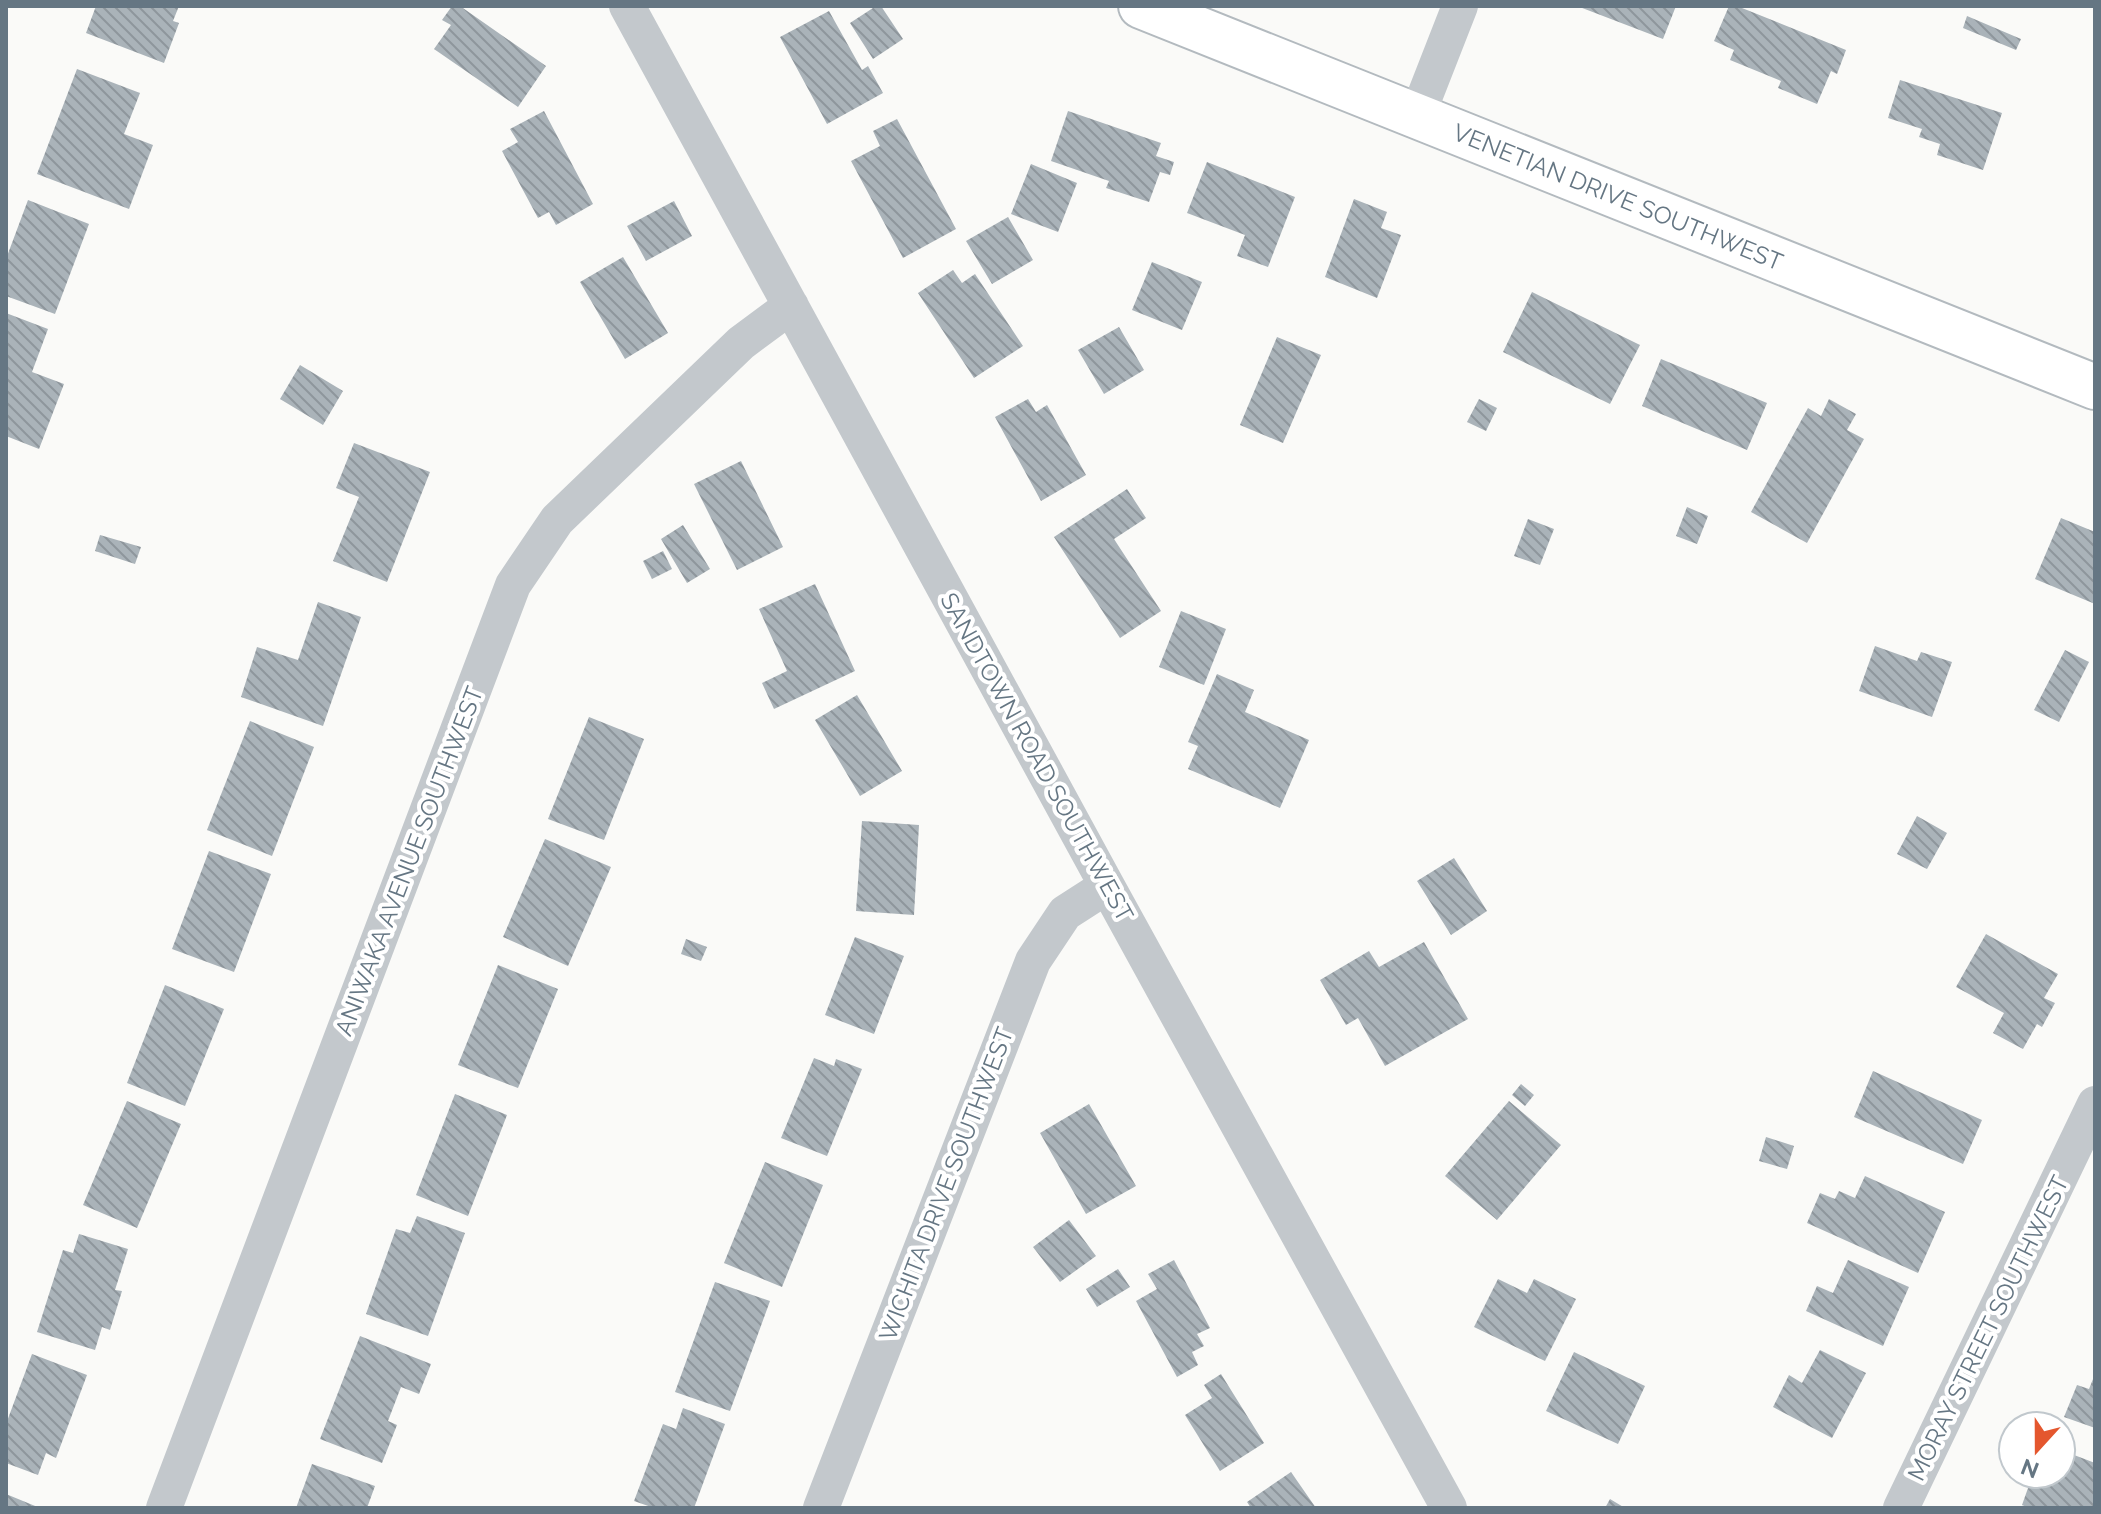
<svg xmlns="http://www.w3.org/2000/svg" width="2101" height="1514" viewBox="0 0 2101 1514" font-family="Raleway,sans-serif">
  <style>
    .building { fill: url(#building-back-hatch) }
    .lines { fill: none; stroke-linecap: round; stroke-linejoin: round }
    .secondary-casing { stroke: #b3babf; stroke-width: 48 }
    .street { stroke: #c3c8cc; stroke-width: 36 }
    .secondary { stroke: #fff; stroke-width: 44 }
    .labels { text-anchor: middle; dominant-baseline: central; stroke-width: 8; stroke-linejoin: round; paint-order: stroke }
    .street-label { font-size: 24px; fill: #657683; stroke: #fff }
  </style>
  <defs>
    <pattern id="building-back-hatch" width="6" height="6" patternUnits="userSpaceOnUse" patternTransform="scale(2)"><rect width="6" height="6" fill="#aab3b9"/><path d="M-1 5l2 2M0 0l6 6M5-1l2 2" fill="none" stroke="#8e969c"/></pattern>
  </defs>
  <rect width="100%" height="100%" fill="#fafaf8"/>
  <path class="building" d="M96,6H179L173,21L179,23L164,63L86,33Z
    M452,6H460L546,66L518,107L434,49L451,25L442,20Z
    M876,6H881L903,39L873,59L850,23Z
    M1577,6H1676L1663,39Z
    M1729,6H1737L1846,50L1837,74L1831,71L1817,104L1778,88L1781,81L1730,60L1734,50L1714,41Z
    M829,11L862,70L868,66L883,93L827,124L780,37Z
    M1967,16L2021,39L2016,50L1963,28Z
    M77,69L140,93L124,134L153,145L129,209L37,174Z
    M1900,80L2002,113L1983,170L1937,155L1940,144L1919,137L1922,129L1888,118Z
    M544,111L593,204L556,225L549,212L538,218L502,151L518,142L510,129Z
    M1068,111L1161,143L1156,156L1174,162L1170,175L1160,172L1149,202L1106,188L1109,181L1051,161Z
    M897,119L956,229L903,258L851,161L880,146L873,131Z
    M1207,162L1295,197L1268,267L1237,256L1245,235L1187,213Z
    M1031,164L1077,183L1058,232L1011,214Z
    M1354,199L1387,212L1381,228L1401,235L1377,298L1325,277Z
    M28,200L89,224L55,314L6,296V259Z
    M674,201L692,236L646,261L627,226Z
    M1008,217L1033,260L992,284L966,241Z
    M623,257L668,333L625,359L580,282Z
    M1152,262L1202,282L1182,330L1132,310Z
    M953,270L962,283L975,274L1023,346L974,378L918,293Z
    M1532,292L1640,345L1610,404L1503,352Z
    M6,313L48,329L32,372L64,384L39,449L6,436Z
    M1119,327L1144,370L1104,394L1078,350Z
    M1277,337L1321,355L1283,443L1240,425Z
    M1661,359L1767,403L1747,450L1642,406Z
    M300,365L343,391L323,425L280,399Z
    M1028,399L1036,412L1047,405L1086,475L1041,501L995,417Z
    M1479,399L1497,408L1486,431L1467,422Z
    M1829,399L1856,414L1847,430L1864,439L1807,543L1751,512L1808,408L1821,416Z
    M354,443L430,472L387,582L333,561L359,497L336,488Z
    M741,461L783,547L737,570L694,484Z
    M1127,489L1146,518L1114,539L1161,611L1120,638L1054,537Z
    M1687,507L1708,516L1697,544L1676,536Z
    M2061,518L2095,532V604L2035,579Z
    M1528,519L1554,529L1540,565L1514,556Z
    M683,525L710,569L687,583L661,539Z
    M100,535L141,547L135,564L95,551Z
    M663,551L672,569L652,579L643,561Z
    M815,584L855,671L774,709L762,683L787,671L759,609Z
    M318,602L361,617L323,726L241,697L257,647L298,660Z
    M1181,611L1226,629L1204,685L1159,667Z
    M1875,646L1917,661L1921,652L1952,662L1932,717L1859,691Z
    M2065,650L2089,662L2059,722L2034,710Z
    M1217,674L1254,690L1245,712L1309,740L1280,808L1188,769L1198,746L1188,742Z
    M857,695L902,771L860,796L815,720Z
    M589,717L644,739L604,840L548,819Z
    M250,721L314,747L272,856L207,830Z
    M1917,816L1947,833L1927,869L1897,854Z
    M862,821L919,825L914,915L856,911Z
    M545,839L611,867L568,966L503,937Z
    M209,851L271,874L234,972L172,949Z
    M1454,858L1487,911L1451,935L1417,881Z
    M1986,934L2058,974L2044,998L2055,1003L2042,1027L2037,1024L2023,1049L1993,1033L2004,1013L1956,987Z
    M855,937L904,956L874,1034L825,1015Z
    M686,939L707,947L701,961L681,954Z
    M1424,942L1468,1019L1385,1066L1358,1018L1346,1025L1320,980L1369,951L1379,967Z
    M498,965L558,989L518,1088L458,1065Z
    M165,985L224,1009L185,1106L127,1083Z
    M814,1058L834,1066L836,1059L862,1069L827,1156L781,1138Z
    M1873,1071L1982,1120L1963,1164L1854,1117Z
    M1521,1084L1534,1095L1525,1106L1512,1095Z
    M455,1094L507,1115L468,1216L416,1195Z
    M127,1101L181,1124L137,1228L83,1205Z
    M1509,1101L1561,1145L1497,1220L1445,1176Z
    M1089,1104L1136,1186L1086,1214L1040,1133Z
    M1766,1137L1794,1146L1787,1169L1759,1161Z
    M765,1162L823,1185L782,1287L724,1263Z
    M1865,1176L1945,1212L1918,1273L1807,1223L1820,1193L1835,1199L1839,1191L1855,1198Z
    M417,1216L465,1233L428,1336L366,1314L396,1229L410,1233Z
    M1069,1220L1096,1256L1060,1282L1033,1247Z
    M79,1234L128,1249L115,1290L122,1291L110,1330L102,1327L95,1350L37,1332L63,1250L73,1253Z
    M1174,1260L1210,1328L1197,1334L1204,1346L1192,1352L1198,1365L1177,1377L1136,1301L1157,1289L1148,1274Z
    M1848,1260L1909,1287L1883,1346L1806,1311L1817,1286L1833,1293Z
    M1118,1269L1130,1287L1097,1307L1086,1289Z
    M1498,1279L1527,1293L1534,1279L1576,1299L1545,1361L1474,1327Z
    M715,1282L770,1301L730,1411L675,1392Z
    M360,1336L431,1364L419,1394L401,1387L388,1421L397,1425L382,1463L320,1439Z
    M1820,1350L1866,1373L1832,1438L1773,1407L1789,1375L1802,1383Z
    M1574,1352L1645,1386L1618,1444L1546,1411Z
    M32,1354L87,1375L56,1458L46,1453L38,1475L6,1463V1424Z
    M1221,1374L1264,1443L1220,1471L1185,1415L1212,1398L1204,1385Z
    M2095,1374V1428L2064,1417L2077,1385L2089,1389Z
    M683,1408L725,1424L694,1508H654L634,1501L663,1424L676,1429Z
    M2061,1450L2095,1463V1508H2029L2022,1505L2033,1474H2061Z
    M312,1464L375,1486L367,1508H296Z
    M1291,1472L1316,1508H1251L1247,1502Z
    M6,1494L40,1508H6Z
    M1610,1499L1625,1508H1605Z"/>
  <g class="lines">
    <defs>
      <path id="secondary" d="M1141,6L2095,387"/>
    </defs>
    <use href="#secondary" class="secondary-casing"/>
    <path class="street" d="M627,6L1107,886L1449,1508
      M1417,116L1460,6
      M164,1508L513,585L557,520L741,343L791,306
      M821,1508L1033,961L1065,913L1107,886
      M1901,1508L2095,1104"/>
    <use href="#secondary" class="secondary"/>
  </g>
  <g class="labels">
    <g class="street-label">
      <text transform="translate(1618 197) rotate(22)">VENETIAN DRIVE SOUTHWEST</text>
      <text transform="translate(1037 757) rotate(61)">SANDTOWN ROAD SOUTHWEST</text>
      <text transform="translate(409 861) rotate(-69)">ANIWAKA AVENUE SOUTHWEST</text>
      <text transform="translate(946 1184) rotate(-69)">WICHITA DRIVE SOUTHWEST</text>
      <text transform="translate(1988 1328) rotate(-64)">MORAY STREET SOUTHWEST</text>
    </g>
  </g>
  <rect width="2101" height="1514" fill="none" stroke="#657683" stroke-width="16"/>
  <g transform="translate(2037 1450) rotate(201)"><circle r="38" fill="#ffffff" stroke="#c1c8cd" stroke-width="2"/>
  <path d="M0-6L14 30L0 20L-14 30Z" fill="#e4572e"/>
  <text y="-12" font-size="22" font-weight="bold" text-anchor="middle" fill="#657683">N</text>
  </g>
</svg>
